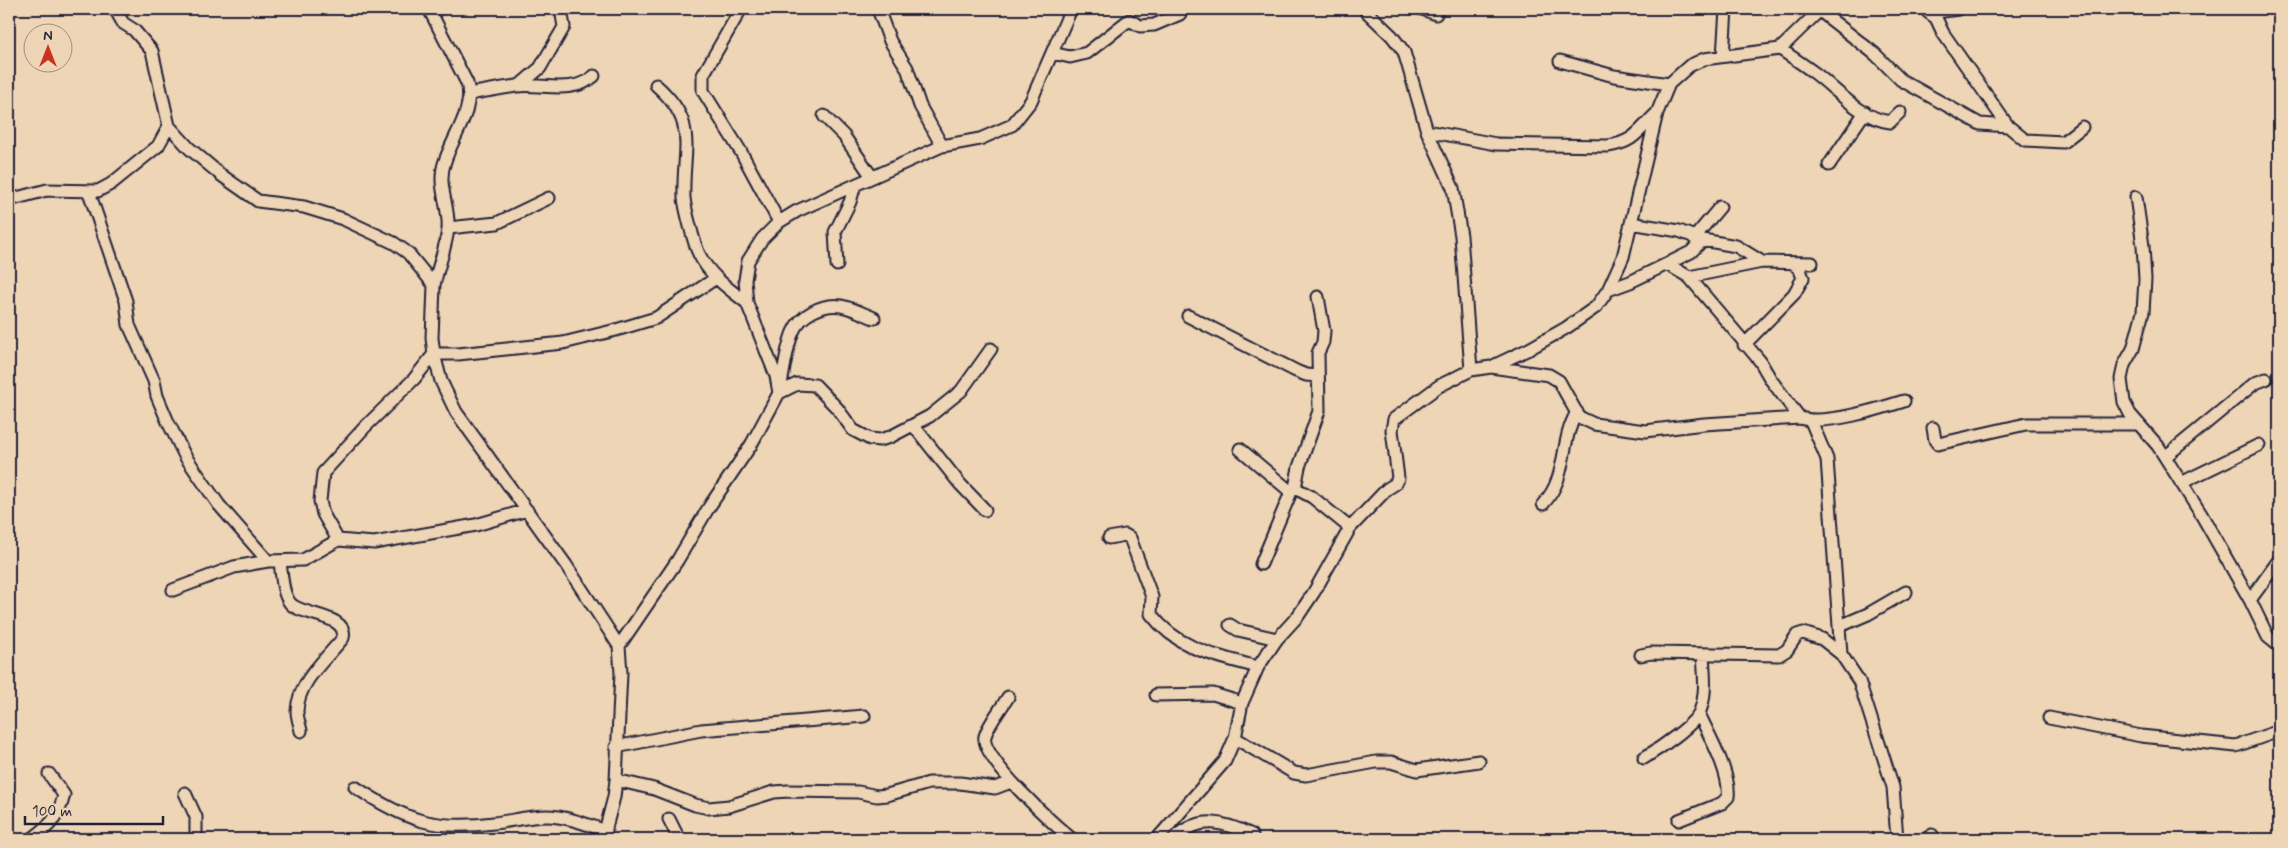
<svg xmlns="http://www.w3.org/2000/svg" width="2288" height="848" viewBox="0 0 2288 848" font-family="Mynerve,sans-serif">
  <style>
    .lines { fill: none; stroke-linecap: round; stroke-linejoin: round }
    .minor-casing { stroke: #22223b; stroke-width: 15 }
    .minor { stroke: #eed5b5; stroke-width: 11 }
  </style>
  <rect width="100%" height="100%" fill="#eed5b5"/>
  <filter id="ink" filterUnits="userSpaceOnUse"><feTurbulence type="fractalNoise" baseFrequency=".02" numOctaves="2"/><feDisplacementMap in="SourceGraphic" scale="10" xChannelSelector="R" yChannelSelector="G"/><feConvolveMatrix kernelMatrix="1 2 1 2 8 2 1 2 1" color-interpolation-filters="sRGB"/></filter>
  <g filter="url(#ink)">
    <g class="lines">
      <defs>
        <path id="minor" d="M115,9L123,23L134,30L152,51L169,126L189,148L221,175L258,201L304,207L343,219L394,243L408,253L434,285L432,338L434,354L441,381L456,412L566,565L619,646L621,673L616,780L614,797L603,839
          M429,9L467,83C475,109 453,136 445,161C436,185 450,206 448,229C446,247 438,267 434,285
          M738,9V14L703,75V91L741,152L779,222
          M878,9L890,41L907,68L920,106L942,146
          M1364,9L1392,36L1404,52L1427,131L1453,188L1461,236L1471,370
          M1422,9L1436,14
          M1926,10L1929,13L1958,9
          M1820,11L1875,54L1901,80L1980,124L2008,126
          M1929,13L1936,18L1943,33L2008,126L2025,140L2063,142L2082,127
          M1780,49C1792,57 1804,65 1816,74C1837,90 1862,119 1890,122L1900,112
          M1052,53L1070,57L1087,53L1129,20L1140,26L1154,25L1180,14
          M1723,56L1726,9
          M1560,61L1614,76L1669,84
          M656,85C700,124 682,148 684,198C685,208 694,244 699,254C709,275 729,289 747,303
          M519,86L540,68L564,27L561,9
          M470,94C486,91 502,88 517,86C542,83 573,95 594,76
          M824,116L844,136L872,177
          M1427,131L1496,144L1608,146C1635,142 1638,131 1657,113
          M1829,165L1865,112
          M89,192L126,301L129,325L154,381L157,396L168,422L185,456L219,505L268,561
          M2136,197L2143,246L2145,279L2143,312L2133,349L2124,365L2121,379L2124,402L2130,414L2158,446L2201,514L2250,600L2268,637L2279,646
          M9,200L47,190L98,191L111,184L158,146L169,126
          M1631,223L1679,231L1703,240L1736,246L1762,262
          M448,228L497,223L549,198
          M1694,238L1720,207
          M1667,264L1691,252L1703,240
          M837,265L835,232L850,202L855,185
          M1689,277L1760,361L1771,380L1800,418
          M1608,290L1630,282L1667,264L1689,277L1762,262L1812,263
          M1188,316L1296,371L1306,375L1317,376
          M1744,345L1794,294L1803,278L1800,270L1794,264
          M1491,367L1549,375L1559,381L1579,417L1594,424L1645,431L1704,424L1800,418C1825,426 1879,409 1904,401
          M780,389C784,371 786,349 793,332C800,315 823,303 841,306C852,308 864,314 874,318
          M779,393L797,384L815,385L837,408L853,430L870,439L880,440L890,437L930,416L961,391L991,349
          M1811,421L1827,459L1841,654
          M913,425L960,484L985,510
          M1933,428L1935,440L1938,444L2026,424H2139
          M1240,449L1291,492
          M2165,457L2255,383L2266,379
          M2181,483L2259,445
          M1295,488L1299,467L1319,411L1318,353L1323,342L1324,331L1318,297
          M1543,504C1569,476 1559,442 1577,412
          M1109,538L1125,535L1130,538L1152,597L1151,614C1178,650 1217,656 1258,667
          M338,540L323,514L320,501L323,473L365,427L414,379L434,354H458L563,343L616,330L656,318L716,278
          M280,562C282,575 282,593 290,603C300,616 349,614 343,638C325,660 298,682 297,711C297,718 300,725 301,731
          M1261,564L1291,492L1295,488L1312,497L1350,528
          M173,590L234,567L268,561L303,560L338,540L374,543L476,525L527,510
          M2250,600L2279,560
          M1230,625L1238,630L1277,639
          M1840,626L1868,614L1906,592
          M619,646L677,561L709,507L751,445L779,393L776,376L747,303L745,280L748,261L762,239L779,222L797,211L942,146L980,139L1012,125L1031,101L1071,9
          M1641,655L1651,653L1779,655L1787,650L1797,635L1803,633L1822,639L1841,654L1859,681L1893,787L1897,839
          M1156,695L1213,694L1242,703
          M1008,697C1001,709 989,723 985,736C979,757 1055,826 1072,839
          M2049,718L2141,736L2236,746L2279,731
          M1235,738L1294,773L1306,775L1376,762H1391L1417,770L1479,761
          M616,747L701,730L864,716
          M1644,758C1657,750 1695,725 1700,711C1707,693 1704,673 1703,654
          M616,780L654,789L695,805L709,808L729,806L774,792L788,791L858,792L877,796L887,795L929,783H960L995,788L1011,782
          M355,787C405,820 433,831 494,823C511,821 530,816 547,816C566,816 588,825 606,831
          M185,793L196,817V839
          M669,819L679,839
          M1679,820L1722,803L1728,797C1731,774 1709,735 1699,714
          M1175,837C1201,815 1224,822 1252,835
          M32,839C50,825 58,819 64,795L49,774
          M1157,839L1225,761L1235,738L1242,703L1258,667L1277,639L1298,616L1314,592L1350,528L1387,489L1395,484L1398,478L1392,430L1394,419L1439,386L1471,370L1491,367L1529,349L1566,328L1596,307L1608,290L1623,257L1657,113L1669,84L1689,66L1704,59L1780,49L1821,9
          M1926,839L1932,835"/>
      </defs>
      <use href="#minor" class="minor-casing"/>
      <use href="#minor" class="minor"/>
    </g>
  </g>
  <rect width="2288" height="848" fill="none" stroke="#eed5b5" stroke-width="30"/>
  <rect x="15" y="15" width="2258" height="818" fill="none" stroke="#22223b" stroke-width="2" filter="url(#ink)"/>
  <g transform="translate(48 48)"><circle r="24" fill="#eed5b5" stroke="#9c8d84"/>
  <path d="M0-4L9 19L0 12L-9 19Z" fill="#c8321e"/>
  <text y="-8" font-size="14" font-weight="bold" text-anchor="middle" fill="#22223b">N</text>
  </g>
  <path d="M25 816v8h138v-8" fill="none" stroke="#22223b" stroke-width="2.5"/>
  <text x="32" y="816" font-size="15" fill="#22223b" stroke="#eed5b5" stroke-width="4" paint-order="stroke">100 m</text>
</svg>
